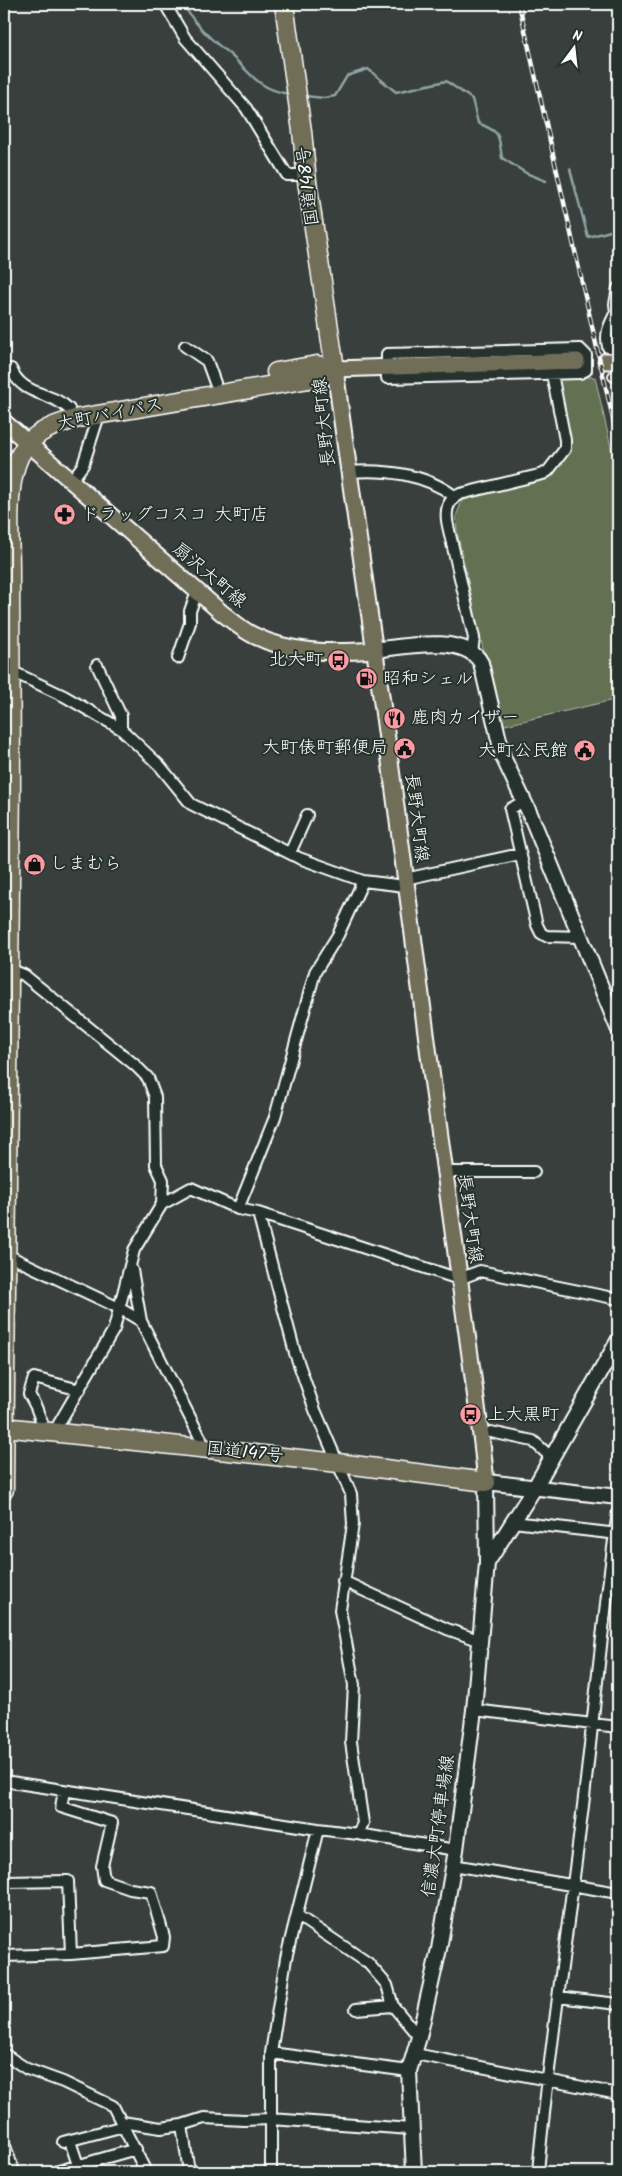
<svg xmlns="http://www.w3.org/2000/svg" width="622" height="2176" viewBox="0 0 622 2176" font-family="Kalam,'Klee One',sans-serif">
  <style>
    .green { fill: #647152; stroke: #b2b8a8 }
    .lines { fill: none; stroke-linecap: round; stroke-linejoin: round }
    .stream { stroke: #8fa4a4; stroke-width: 2.5 }
    .primary-tunnel { stroke: #4c5250; stroke-width: 15; stroke-dasharray: 15 8; stroke-linecap: butt }
    .street-casing { stroke: #fff; stroke-width: 14 }
    .secondary-casing { stroke: #fff; stroke-width: 18 }
    .primary-casing { stroke: #fff; stroke-width: 19 }
    .highway-casing { stroke: #fff; stroke-width: 21 }
    .street { stroke: #26332d; stroke-width: 10 }
    .secondary { stroke: #26332d; stroke-width: 14 }
    .primary { stroke: #716e59; stroke-width: 15 }
    .highway { stroke: #716e59; stroke-width: 18 }
    .rail-casing { stroke: #fff; stroke-width: 4.5 }
    .rail { stroke: #26332d; stroke-width: 2.5; stroke-dasharray: 8; stroke-linecap: butt }
    .labels { text-anchor: middle; dominant-baseline: central; stroke-width: 4; stroke-linejoin: round; paint-order: stroke }
    .street-label { font-size: 18px; fill: #fff; stroke: #26332d }
    .poi-label { font-size: 18px; fill: #fff; stroke: #26332d; text-anchor: start }
  </style>
  <rect width="100%" height="100%" fill="#383f3d"/>
  <filter id="ink" filterUnits="userSpaceOnUse"><feTurbulence type="fractalNoise" baseFrequency=".02" numOctaves="2"/><feDisplacementMap in="SourceGraphic" scale="10" xChannelSelector="R" yChannelSelector="G"/><feConvolveMatrix kernelMatrix="1 2 1 2 8 2 1 2 1" color-interpolation-filters="sRGB"/></filter>
  <g filter="url(#ink)">
    <path class="green" d="M560,377H595L618,478V699L501,726L489,660L483,649L457,532L456,516L462,501L472,497L549,475L569,449L557,381Z"/>
    <g class="lines">
      <path class="stream" d="M183,4C194,24 209,38 227,52C250,71 256,89 289,94
        M305,96L324,98L335,96L347,76L368,69L396,92L446,81L472,99L478,123C502,133 498,134 502,158L526,173L546,181
        M570,169L588,237L618,229"/>
      <path class="primary-tunnel" d="M577,361H606"/>
      <defs>
        <path id="street" d="M165,4L185,38L246,108L287,175H307
          M615,314C609,326 605,333 608,347H618
          M617,319L615,304L618,288
          M185,346L207,361L215,383
          M580,349L586,355V370L580,373L387,378V354Z
          M11,369C23,397 51,391 69,409
          M614,376L618,375
          M349,472C384,469 426,474 454,496
          M71,481L83,465L99,415
          M472,652L474,638L448,526C445,513 446,500 460,494L543,474L548,471L565,449V440L552,374
          M178,658L190,623V611L197,592
          M97,665L121,716V729
          M9,670L64,696L121,729L160,766L191,804L299,858L363,881L405,886
          M524,801L510,809L537,925L541,933L546,936L581,937
          M290,853L307,815
          M405,879L520,854
          M7,968L24,975L135,1065L148,1078L155,1097L156,1165L163,1180L162,1204L134,1250L114,1329L54,1432
          M444,1172H534
          M162,1204L191,1188L238,1209L258,1213L459,1279L480,1271L618,1299
          M238,1209L275,1117L315,972L338,935L363,881
          M258,1213L295,1353L315,1410L351,1494L353,1524L340,1610L354,1685L351,1742L363,1823L358,1834
          M5,1254L119,1308L141,1321
          M132,1270L141,1321L201,1439L203,1449
          M45,1431L36,1407L29,1394L34,1378L80,1390
          M491,1432L533,1441L552,1458
          M513,1522L618,1534
          M343,1581L447,1629L481,1641
          M474,1710L618,1727
          M4,1781L318,1829L358,1834L456,1850
          M453,1865L618,1893
          M4,1882L68,1881L71,1954
          M298,1916L368,1963L387,1985L393,2006L419,2037
          M4,1956L71,1954L163,1946L164,1937L151,1892L130,1889L104,1880L102,1866L112,1823L61,1807L64,1791
          M558,1997L618,2004
          M356,2009L393,2006
          M271,2053L409,2071
          M4,2054L27,2069L63,2082L113,2106L146,2172
          M415,2054L618,2094
          M122,2122L161,2128L182,2125L204,2118L244,2120L271,2119L411,2129
          M182,2125L189,2172
          M70,2141L78,2165
          M63,2142L124,2126
          M4,2143L14,2172
          M55,2172L136,2149
          M271,2172V2053L286,1958L318,1829
          M538,2172C548,2060 565,1949 579,1838C593,1729 602,1620 618,1512"/>
        <path id="secondary" d="M374,650C402,647 465,633 481,663L503,757L530,814L618,1028
          M487,1563L535,1487L618,1341
          M414,2172L409,2071L419,2037L439,1949L456,1850L474,1710L487,1563L486,1482L618,1497"/>
        <path id="primary" d="M606,361H618
          M4,422L222,613C232,620 242,630 253,635C290,654 334,653 374,650
          M486,1482L482,1443C451,1223 422,1004 393,784C375,645 353,507 335,369L577,361"/>
        <path id="highway" d="M284,4L302,131L307,181L335,369
          M276,372L317,365L335,369
          M4,1427L338,1463L486,1482
          M4,1490C8,1254 10,1018 11,782C11,712 10,641 10,570C10,538 6,496 16,465C25,435 51,425 79,418L321,377L335,369"/>
      </defs>
      <use href="#street" class="street-casing"/>
      <use href="#secondary" class="secondary-casing"/>
      <use href="#primary" class="primary-casing"/>
      <use href="#highway" class="highway-casing"/>
      <use href="#street" class="street"/>
      <use href="#secondary" class="secondary"/>
      <use href="#primary" class="primary"/>
      <use href="#highway" class="highway"/>
      <defs>
        <path id="rail" d="M519,4L618,441"/>
      </defs>
      <use href="#rail" class="rail-casing"/>
      <use href="#rail" class="rail"/>
    </g>
  </g>
  <defs>
    <symbol id="pharmacy-disc" viewBox="-11 -11 22 22"><circle r="9.5" fill="#ff9aa2" stroke="#26332d"/><path d="M-2-6h4v4h4v4h-4v4h-4v-4h-4v-4h4Z" fill="#111"/></symbol>
    <symbol id="bus-disc" viewBox="-11 -11 22 22"><circle r="9.5" fill="#ff9aa2" stroke="#26332d"/><path d="M-5-6H5V4H4V6H2V4H-2V6H-4V4H-5ZM-3.5-4V0h7V-4ZM-3.5 1.2v1.5H-2V1.2ZM2 1.2v1.5H3.5V1.2Z" fill="#111"/></symbol>
    <symbol id="fuel-disc" viewBox="-11 -11 22 22"><circle r="9.5" fill="#ff9aa2" stroke="#26332d"/><path d="M-5.5-6h7V0h2V4h1.3V-2.5L3-4.5l.8-.8L6-3V5H2.5V1h-1V6h-7ZM-4.2-4.7v3.2H.2V-4.7Z" fill="#111"/></symbol>
    <symbol id="restaurant-disc" viewBox="-11 -11 22 22"><circle r="9.5" fill="#ff9aa2" stroke="#26332d"/><path d="M-5-6h1v4h1v-4h1v4h1v-4h1v5L-1.5 .5V6h-2V.5L-5-1ZM5-6V6H3V1.5H1.5Q1.5-4 5-6Z" fill="#111"/></symbol>
    <symbol id="civic-disc" viewBox="-11 -11 22 22"><circle r="9.5" fill="#ff9aa2" stroke="#26332d"/><path d="M-.6-6.5H3V-4.5H.6V-3L4-1V1h2V6H-6V1h2V-1L-.6-3ZM-1.2 2.5V6h2.4V2.5Z" fill="#111"/></symbol>
    <symbol id="shop-disc" viewBox="-11 -11 22 22"><circle r="9.5" fill="#ff9aa2" stroke="#26332d"/><path d="M-5-2.5h2.3a2.7 3.5 0 0 1 5.4 0H5L5.5 6h-11ZM-1.5-2.5h3a1.5 2.3 0 0 0-3 0Z" fill="#111"/></symbol>
  </defs>
  <g fill-rule="evenodd">
    <use href="#pharmacy-disc" x="52" y="502" width="25" height="25"/>
    <use href="#bus-disc" x="326" y="648" width="25" height="25"/>
    <use href="#fuel-disc" x="354" y="666" width="25" height="25"/>
    <use href="#restaurant-disc" x="382" y="706" width="25" height="25"/>
    <use href="#civic-disc" x="392" y="736" width="25" height="25"/>
    <use href="#civic-disc" x="572" y="738" width="25" height="25"/>
    <use href="#shop-disc" x="22" y="852" width="25" height="25"/>
    <use href="#bus-disc" x="458" y="1402" width="25" height="25"/>
  </g>
  <g class="labels">
    <g class="street-label">
      <text transform="translate(309 186) rotate(-97)">国道148号</text>
      <text transform="translate(110 415) rotate(-11)">大町バイパス</text>
      <text transform="translate(325 422) rotate(-96)">長野大町線</text>
      <text transform="translate(209 576) rotate(40)">扇沢大町線</text>
      <text transform="translate(416 818) rotate(83)">長野大町線</text>
      <text transform="translate(469 1219) rotate(82)">長野大町線</text>
      <text transform="translate(245 1453) rotate(6)">国道147号</text>
      <text transform="translate(439 1826) rotate(-82)">信濃大町停車場線</text>
    </g>
    <g class="poi-label">
      <text x="81" y="515">ドラッグコスコ 大町店</text>
      <text x="323" y="660" text-anchor="end">北大町</text>
      <text x="383" y="679">昭和シェル</text>
      <text x="411" y="718">鹿肉カイザー</text>
      <text x="388" y="748" text-anchor="end">大町俵町郵便局</text>
      <text x="568" y="751" text-anchor="end">大町公民館</text>
      <text x="50" y="864">しまむら</text>
      <text x="487" y="1415">上大黒町</text>
    </g>
  </g>
  <rect width="622" height="2176" fill="none" stroke="#26332d" stroke-width="20"/>
  <rect x="10" y="10" width="602" height="2156" fill="none" stroke="#fff" stroke-width="2" filter="url(#ink)"/>
  <g transform="translate(574 48) rotate(15)" stroke="#26332d" stroke-width="4" paint-order="stroke">
  <path d="M0-4L9 19L0 12L-9 19Z" fill="#ffffff"/>
  <text y="-8" font-size="14" font-weight="bold" text-anchor="middle" fill="#ffffff">N</text>
  </g>
</svg>
